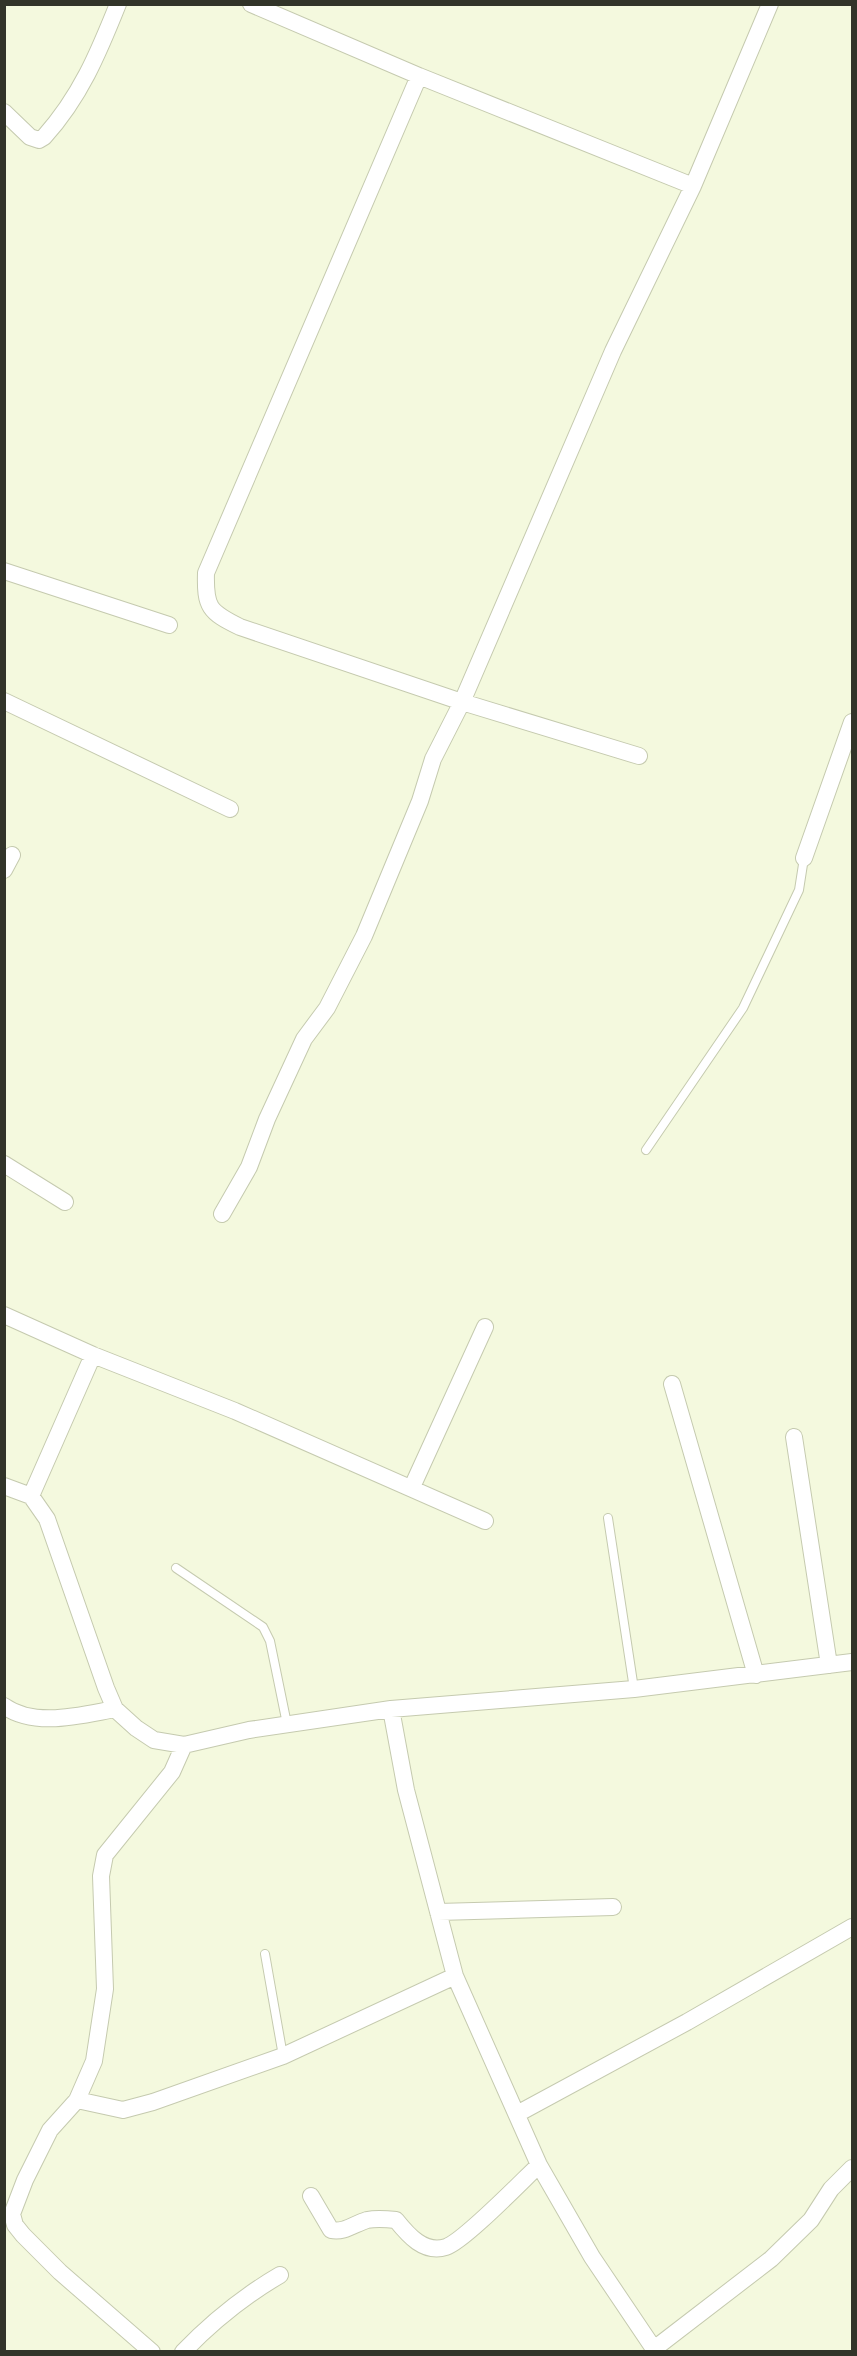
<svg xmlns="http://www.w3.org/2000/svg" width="857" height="2356" viewBox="0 0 857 2356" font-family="Karla,sans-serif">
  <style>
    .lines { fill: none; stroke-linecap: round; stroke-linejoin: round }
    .lane-casing { stroke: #c5caaf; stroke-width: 10 }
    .street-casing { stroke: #c5caaf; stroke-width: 18 }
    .lane { stroke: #fff; stroke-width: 8 }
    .street { stroke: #fff; stroke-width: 16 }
  </style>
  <rect width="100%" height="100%" fill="#f4f9de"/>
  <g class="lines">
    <defs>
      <path id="lane" d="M646,1150L743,1008L799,890L804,858
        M608,1518L634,1689
        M176,1568L263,1627L270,1641L287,1724
        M265,1954L283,2056"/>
      <path id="street" d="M251,4L419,76L693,186
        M419,76L206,573C205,607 209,612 240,627L462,702L639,756
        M4,112L30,137L39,140L44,137C80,97 98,54 118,4
        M4,571L169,625
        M4,701L230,809
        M804,858L852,722
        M4,870L12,855
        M4,1164L65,1202
        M222,1214L249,1167L267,1119L304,1039L327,1008L364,936L420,801L433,759L462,702L613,351L693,186L770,4
        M4,1315L93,1355L235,1411L485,1521
        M672,1384L756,1675
        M794,1437L829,1665
        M4,1486L31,1496L47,1519L106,1688L115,1709L136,1728L154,1740L184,1745L249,1730L391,1709L634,1689L852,1662
        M412,1487L485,1327
        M31,1496L93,1355
        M4,1706C35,1728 81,1715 115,1709
        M391,1709L406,1790L455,1976L539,2165L592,2257L656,2352
        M438,1912L613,1907
        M77,2100L123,2110L153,2102L283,2056L455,1976
        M517,2114L687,2022L852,1927
        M311,2196L331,2230C344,2233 354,2224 367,2220C377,2218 387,2219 396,2220C408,2235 424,2254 446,2247C464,2241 522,2181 539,2165
        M654,2349L771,2259L811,2220L831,2189L852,2168
        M152,2352L60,2272L23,2235L15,2225L12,2214L25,2180L50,2130L77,2100L94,2061L105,1989L101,1876L105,1855L172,1772L184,1745
        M183,2352C212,2322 244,2296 280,2275"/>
    </defs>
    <use href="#lane" class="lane-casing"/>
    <use href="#street" class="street-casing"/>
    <use href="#lane" class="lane"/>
    <use href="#street" class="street"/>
  </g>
  <rect width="857" height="2356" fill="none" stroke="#323429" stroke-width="12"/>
</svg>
